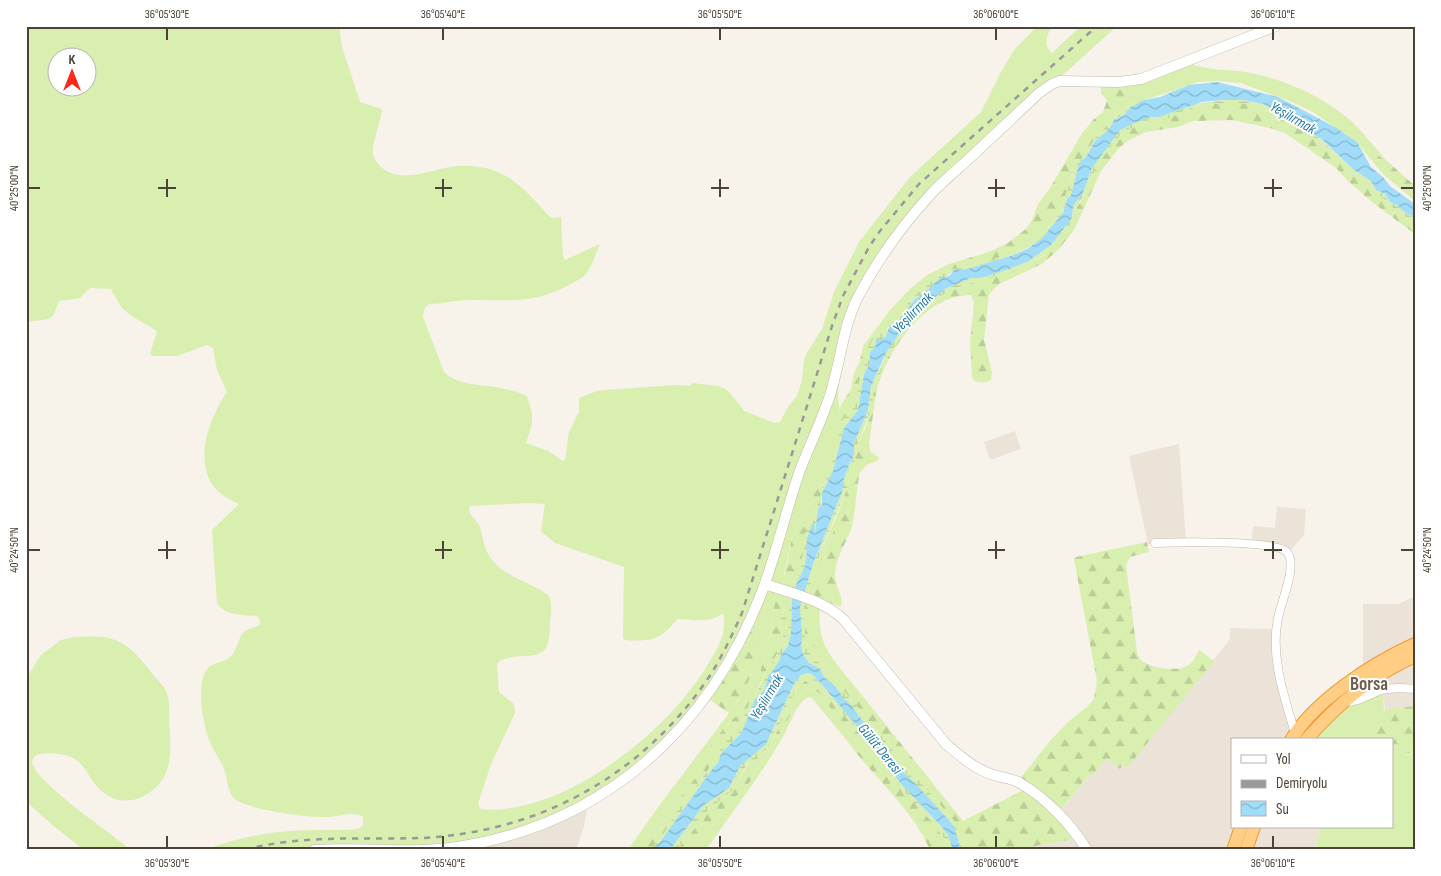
<svg xmlns="http://www.w3.org/2000/svg" width="1441" height="876" viewBox="0 0 1441 876" font-family="'Sofia Sans Condensed',sans-serif">
  <style>
    .residential { fill: #ebe3d8 }
    .grass { fill: #d8efaf; fill-rule: evenodd }
    .forest { fill: url(#forest-firs) }
    .wetland { fill: url(#wetland-marsh) }
    .water { fill: url(#water-waves) }
    .lines { fill: none; stroke-linecap: round; stroke-linejoin: round }
    .minor-casing { stroke: #c4b9ab; stroke-width: 9 }
    .tertiary-casing { stroke: #c4b9ab; stroke-width: 11 }
    .trunk-casing { stroke: #ef962c; stroke-width: 14 }
    .minor { stroke: #fff; stroke-width: 8 }
    .tertiary { stroke: #fff; stroke-width: 10 }
    .trunk { stroke: #ffcd84; stroke-width: 12 }
    .rail { stroke: #999; stroke-width: 2.5; stroke-dasharray: 6 6; stroke-linecap: butt }
    .ticks { fill: none; stroke: #4c4237; stroke-width: 2 }
    .labels { text-anchor: middle; dominant-baseline: central; stroke-width: 4; stroke-linejoin: round; paint-order: stroke }
    .water-label { font-size: 15px; font-style: italic; fill: #1f7cab; stroke: #fff }
    .district-label { font-size: 19px; font-weight: bold; fill: #705f4d; stroke: #fff }
    .neatline { fill: none; stroke: #4c4237; stroke-width: 2 }
    .ticks-label { font-size: 12px; text-anchor: middle; fill: #4c4237 }
  </style>
  <defs>
    <pattern id="forest-firs" width="22" height="20" patternUnits="userSpaceOnUse" patternTransform="scale(1.25)"><rect width="22" height="20" fill="#d8efaf"/><path d="M5 1l3.5 6h-7zM16 11l3.5 6h-7z" fill="#bbce97"/></pattern>
    <pattern id="wetland-marsh" width="20" height="14" patternUnits="userSpaceOnUse" patternTransform="scale(1.25)"><rect width="20" height="14" fill="#d8efaf"/><path d="M1 5h8M5 5V1M11 12h8M15 12V8" fill="none" stroke="#bbce97"/></pattern>
    <pattern id="water-waves" width="16" height="10" patternUnits="userSpaceOnUse" patternTransform="scale(1.25)"><rect width="16" height="10" fill="#a1ddf9"/><path d="M0 5q4-4 8 0t8 0" fill="none" stroke="#85b5ca"/></pattern>
  </defs>
  <rect width="100%" height="100%" fill="#f7f2ea"/>
  <path class="residential" d="M1015,431L1021,449L990,460L984,442Z
    M1179,444L1186,542L1148,544L1129,456Z
    M1277,507L1306,509L1304,535L1288,553L1251,545L1253,526L1275,528Z
    M1415,596V644L1363,673V604H1399Z
    M1230,628L1276,629V644L1295,733L1291,740H1232V827H1241L1233,850H1011L1079,838L1058,814L1091,773L1093,775L1107,758L1120,768L1123,765L1127,768L1230,639Z
    M1415,656V706L1385,709L1383,690L1350,695Z
    M585,805L587,811L584,826L576,850H457Z
    M1254,827H1322L1315,845L1325,850H1246Z"/>
  <path class="grass" d="M26,26H339L342,47L360,102L382,109C381,121 371,146 373,154C374,159 377,163 381,167C403,186 435,167 459,166C469,165 480,167 490,169C516,177 531,197 549,216L553,218L561,217L563,257L565,260L600,244C595,254 593,266 585,275C579,280 572,283 565,287C531,305 505,299 468,300C455,300 442,304 429,304C424,307 424,311 423,317L444,372C460,387 485,384 505,389C512,390 520,393 527,396L532,413V424L526,443L548,451L563,461L565,460L569,432L579,412V398L597,391L605,390L676,385L690,386L692,383L718,386L726,389L730,393L744,411L775,423L780,422L788,407L797,396L802,380L804,360L807,353L822,329L834,292L859,242L910,177L981,112L1001,72L1014,50L1037,26H1053C1046,35 1043,44 1052,53L1081,26H1117L931,194L856,302L839,380L838,396L841,425L836,452L825,480L812,496L807,513L792,537L783,579L779,584L763,589L776,593L770,638L759,676L750,688L745,703L738,714L724,728L693,781L675,805L656,835L640,850H628L659,806L739,700L743,689L752,674L757,638L754,633L745,630L730,660L669,741L564,815L459,846L314,850H205C232,839 263,833 292,831C314,829 336,831 358,829L363,826V817C356,811 339,816 330,817C309,818 259,811 240,802C226,796 229,781 224,769C221,760 214,752 210,742C203,726 195,682 208,668C214,662 224,663 231,656C237,650 238,639 243,633C248,628 255,628 260,625V620L257,616C244,615 225,616 217,603L212,530L239,504C231,500 222,496 216,489C192,462 210,417 227,392L217,370L213,348L207,345L177,356H152L150,354L157,331L130,315L121,307L111,289L90,288L80,298L59,301L54,314L49,319L26,322ZM58,58H88V88H58ZM528,503L545,504L541,531L555,543L624,567L623,638L625,640C649,642 662,640 677,619C692,619 711,624 723,613C727,631 720,644 711,659C681,712 626,760 573,787C549,800 508,813 481,809L478,804L491,764L515,713L514,704L499,692L497,664C509,649 544,665 548,642C550,636 550,629 550,622C551,613 553,603 548,595C528,580 501,577 488,554C483,545 483,534 479,525C475,518 466,513 470,506Z
    M1187,62C1205,71 1231,69 1251,73C1286,80 1324,97 1351,121C1364,133 1375,148 1387,161L1358,144L1350,137L1311,111L1287,100L1241,83L1217,81L1198,82L1173,91L1143,100L1139,103L1131,104L1121,89L1119,82Z
    M836,518V525L825,553L821,572L812,595L808,594L818,559Z
    M810,605L820,608C816,646 835,662 857,689C843,678 816,658 811,640C809,629 810,616 810,605Z
    M74,637C87,637 103,635 115,640C133,647 143,662 154,676C158,681 163,685 166,691C170,699 169,711 169,721C171,752 175,780 142,797C124,805 106,799 95,784C88,775 84,764 73,758C63,753 46,752 36,755C33,758 31,761 33,765C41,786 111,833 131,850H84L51,824L26,801V679L41,655L61,640Z
    M808,688C828,690 839,726 848,742L812,698L809,697C798,701 791,721 786,731C763,773 733,811 706,850H698L708,832L725,808L750,782L759,766L775,744L800,696Z
    M1383,690L1384,713L1379,716L1377,726L1355,740H1306L1342,702Z
    M1397,744L1401,748L1400,752L1408,755L1415,753V850H1359L1353,847L1352,850H1325L1315,845L1322,827H1392V745Z"/>
  <path class="forest" d="M1101,81L1119,82L1121,89L1131,104L1116,115L1108,126L1094,139L1088,151L1079,162L1073,173L1060,212L1055,221L1041,235L1011,254L966,267L955,268L935,278L911,298L901,313L872,341L869,347L866,362L861,373L855,406L841,422L839,416L840,407L851,389L854,373L860,361L863,346L891,309L911,288L929,274L949,264L989,252L1008,243L1027,228L1033,218L1038,204L1050,188L1081,135L1094,119L1103,112L1107,101L1104,96L1101,94Z
    M1239,103L1251,104L1266,110L1311,136L1345,164L1356,176L1368,184L1388,204L1415,223V234L1372,202L1348,181L1336,168L1285,133L1270,128L1232,120L1193,121L1178,127L1146,132L1129,140L1119,148L1101,171L1074,230L1059,249L1042,264L999,284L989,294L984,340L992,372L991,380C985,383 981,383 974,381L972,376L970,342L974,303L971,295C926,294 887,350 877,390C873,408 872,426 869,444L870,451L879,458L877,461L868,464L860,472C856,490 856,508 852,526C847,542 836,556 835,573C834,585 844,597 841,606H838L812,595L821,572L825,553L836,525V518L848,486L850,472L856,458L857,447L867,424L874,387L890,353L905,329L922,310L947,292L979,280L1004,274L1029,264L1044,255L1073,221L1077,207L1082,200L1096,167L1104,155L1117,138L1129,129L1153,120H1165L1190,108L1214,104Z
    M1358,144L1387,161L1415,186V201L1384,175Z
    M825,480L819,502L806,530L801,569L790,588L779,584L785,574L792,537L807,513L812,496Z
    M1147,542L1149,552L1130,557L1126,565L1137,652C1137,654 1139,658 1140,659C1147,668 1177,672 1187,666C1193,663 1196,656 1199,650L1214,661L1127,768L1123,765L1120,769L1107,758L1093,775L1090,774L1058,813L1080,838L1011,850H964L954,821L918,779L901,764L890,745L864,717L857,705L848,696L839,684L807,650L803,616L805,603L810,605L811,639L819,654L857,689L963,821L1027,788L1018,781L1050,741L1068,722L1088,706L1094,699L1097,681L1074,559L1076,557Z
    M776,593L786,597L784,612L779,623L783,635L782,646L767,670L743,718L725,741L707,772L676,812L660,840L649,850H640L656,835L675,805L693,781L705,760L710,747L724,728L738,714L745,703L750,688L759,676L770,638Z
    M745,629C750,632 755,633 757,638C765,655 740,700 729,713L706,697Z
    M807,680L818,685L830,698L872,748L894,780L932,822L944,838L949,850H930C912,808 874,778 848,742C837,727 829,690 808,688L800,696L775,744L759,766L750,782L725,808L708,832L698,850H676L691,833L709,808L733,790L748,764C782,753 781,693 807,680Z
    M1415,706V753L1403,754L1400,752L1401,748L1397,744L1392,745V740H1355L1361,736L1364,732L1377,726L1376,718L1384,713L1385,709Z"/>
  <path class="wetland" d="M1235,99L1263,104L1312,132L1354,170L1371,181L1376,190L1385,194L1390,202L1397,205L1403,211L1415,218V223L1388,204L1368,184L1356,176L1345,164L1311,136L1266,110L1251,104H1214L1190,108L1165,120H1153L1129,129L1117,138L1096,167L1086,191L1077,207L1073,221L1049,251L1029,264L1004,274L979,280L947,292L922,310L905,329L890,353L874,387L873,403L857,447L856,458L850,472L848,486L818,559L808,594L804,593L813,564L842,492L844,479L849,465L852,460L854,455V443L868,410L871,386L884,360L886,353L904,327L922,307L947,288L971,278H981L1003,271L1027,262L1051,245L1072,218L1073,206L1083,193L1092,168L1116,134L1127,125L1151,117H1159L1193,104Z
    M1139,103L1133,106L1124,115L1117,118L1110,128L1094,142L1088,154L1079,164L1071,195L1067,199L1063,213L1041,240L1027,248L1011,256L967,269L953,271L922,296L915,299L898,322L888,327L885,338L875,343V347L870,352L869,365L864,374L858,410L844,428L833,471L822,493L821,505L818,509L815,538L814,524L807,538L806,564L795,590L790,588L801,569L806,530L819,502L825,480L836,452L841,422L855,406L861,373L866,362V352L872,341L878,336L889,320L901,313L911,298L935,278L955,268L966,267L1011,254L1041,235L1055,221L1060,212L1076,165L1088,151L1094,139L1120,112L1131,104Z
    M786,597L792,599L791,633L788,646L782,653L779,661L768,677L764,691L755,700L742,732L729,745L721,754L718,763L713,768L660,842L652,850H649L660,840L676,812L707,772L725,741L743,718L752,697L759,688L767,670L782,646L783,635L779,623L784,612Z
    M801,602L805,603L803,616L807,650L839,684L848,696L857,705L864,717L890,745L901,764L918,779L954,821L964,850H961L954,826L906,774L899,769L880,740L862,720L851,705L843,699L836,687L824,677L820,669L809,663L803,654L801,646L802,638L799,611Z
    M808,673L812,674L824,687L877,750L901,784L940,825L948,835L953,850H949L944,838L932,822L894,780L872,748L830,698L818,685L807,680C781,693 782,753 747,764L733,790L709,809L691,833L676,850H670L703,806L729,788L740,766L759,750L770,736L794,684L801,675Z"/>
  <path class="water" d="M1217,82L1278,97L1335,127L1357,142L1371,167L1383,177L1390,186L1415,204V218L1403,211L1397,205L1390,202L1385,194L1376,190L1371,181L1354,170L1321,139L1278,112L1263,104L1243,100H1223L1202,102L1159,117H1151L1132,124L1120,130L1092,168L1083,193L1073,206L1072,218L1051,245L1027,262L1003,271L981,278H971L947,288L922,307L904,327L886,353L871,386L868,410L854,443V455L852,460L849,465L844,479L842,492L813,564L800,607L802,639L801,645L803,654L809,663L820,669L824,677L836,687L844,699L851,705L862,720L880,740L899,768L917,785L954,826L961,850H953L948,835L940,825L901,784L877,750L824,687L812,674L808,673L801,675L794,684L766,744L740,766L729,788L703,806L670,850H652L660,842L713,768L718,763L721,754L729,745L742,732L755,699L764,691L768,677L779,661L782,653L788,646L791,633L792,599L796,585L806,564L807,538L814,520L815,534L818,509L822,505V493L833,471L844,428L858,410L864,374L869,365L870,352L875,347L876,340L885,338L890,325L898,322L915,299L922,295L939,279L949,276L954,270L967,269L1011,256L1027,249L1041,239L1063,213L1067,199L1071,195L1079,164L1088,154L1094,142L1110,128L1114,120L1124,115L1130,108L1143,100L1160,97L1189,85Z"/>
  <g class="lines">
    <defs>
      <path id="minor" d="M1155,543C1176,542 1276,540 1287,552C1298,565 1281,602 1278,618C1270,656 1284,696 1295,733
        M1344,702C1361,702 1368,694 1382,690C1393,687 1404,688 1415,689"/>
      <path id="tertiary" d="M765,584C791,593 824,600 844,620L946,744C960,756 976,770 994,775C1002,778 1012,778 1020,783C1046,798 1071,824 1087,850
        M314,850C361,847 410,854 457,847C606,824 711,727 763,589C777,551 786,511 799,473C807,451 817,431 825,409C840,374 840,334 857,299C876,262 902,226 930,195C943,181 958,169 972,156C994,135 1017,114 1039,93L1052,84L1059,81L1119,82L1141,79L1276,26"/>
      <path id="trunk" d="M1291,740C1315,700 1373,663 1415,644
        M1306,740C1337,704 1371,676 1415,656
        M1233,850L1241,827
        M1246,850L1254,827"/>
    </defs>
    <use href="#minor" class="minor-casing"/>
    <use href="#tertiary" class="tertiary-casing"/>
    <use href="#trunk" class="trunk-casing"/>
    <use href="#minor" class="minor"/>
    <use href="#tertiary" class="tertiary"/>
    <use href="#trunk" class="trunk"/>
    <path class="rail" d="M245,850C302,834 364,840 422,838C540,832 643,775 709,677C722,657 732,635 742,613L832,326L843,296L869,247L880,231L919,184L1097,26"/>
  </g>
  <path class="ticks" d="M167,28V40M443,28V40M720,28V40M996,28V40M1273,28V40M167,179V197M443,179V197M720,179V197M996,179V197M1273,179V197M28,188H40M158,188H176M435,188H452M711,188H729M988,188H1005M1264,188H1282M1401,188H1414M167,541V559M443,541V559M720,541V559M996,541V559M1273,541V559M28,550H40M158,550H176M435,550H452M711,550H729M988,550H1005M1264,550H1282M1401,550H1414M167,836V848M443,836V848M720,836V848M996,836V848M1273,836V848"/>
  <g class="labels">
    <g class="water-label">
      <text transform="translate(1293 118) rotate(30)">Yeşilırmak</text>
      <text transform="translate(913 313) rotate(-46)">Yeşilırmak</text>
      <text transform="translate(767 697) rotate(-59)">Yeşilırmak</text>
      <text transform="translate(880 749) rotate(51)">Gülüt Deresi</text>
    </g>
    <g class="district-label">
      <text x="1369" y="684">Borsa</text>
    </g>
  </g>
  <rect width="1441" height="876" fill="none" stroke="#ffffff" stroke-width="55"/>
  <rect x="1231" y="738" width="162" height="90" fill="#ffffff" stroke="#b7b3af"/>
  <rect x="1241" y="755" width="25" height="8" fill="#ffffff" stroke="#b7b3af"/>
  <text x="1276" y="764" font-size="15" fill="#4c4237">Yol</text>
  <rect x="1241" y="780" width="25" height="8" fill="#999999" stroke="#b7b3af"/>
  <text x="1276" y="788" font-size="15" fill="#4c4237">Demiryolu</text>
  <rect x="1241" y="801" width="25" height="15" fill="url(#water-waves)" stroke="#b7b3af"/>
  <text x="1276" y="814" font-size="15" fill="#4c4237">Su</text>
  <g transform="translate(72 72)"><circle r="24" fill="#ffffff" stroke="#b7b3af"/>
  <path d="M0-4L9 19L0 12L-9 19Z" fill="#ff2719"/>
  <text y="-8" font-size="14" font-weight="bold" text-anchor="middle" fill="#4c4237">K</text>
  </g>
  <rect x="28" y="28" width="1386" height="820" class="neatline"/>
  <g class="ticks-label">
    <text x="167" y="18">36°05'30"E</text>
    <text x="443" y="18">36°05'40"E</text>
    <text x="720" y="18">36°05'50"E</text>
    <text x="996" y="18">36°06'00"E</text>
    <text x="1273" y="18">36°06'10"E</text>
    <text transform="translate(14 188) rotate(-90)" y="4">40°25'00"N</text>
    <text transform="translate(1427 188) rotate(-90)" y="4">40°25'00"N</text>
    <text transform="translate(14 550) rotate(-90)" y="4">40°24'50"N</text>
    <text transform="translate(1427 550) rotate(-90)" y="4">40°24'50"N</text>
    <text x="167" y="867">36°05'30"E</text>
    <text x="443" y="867">36°05'40"E</text>
    <text x="720" y="867">36°05'50"E</text>
    <text x="996" y="867">36°06'00"E</text>
    <text x="1273" y="867">36°06'10"E</text>
  </g>
</svg>
